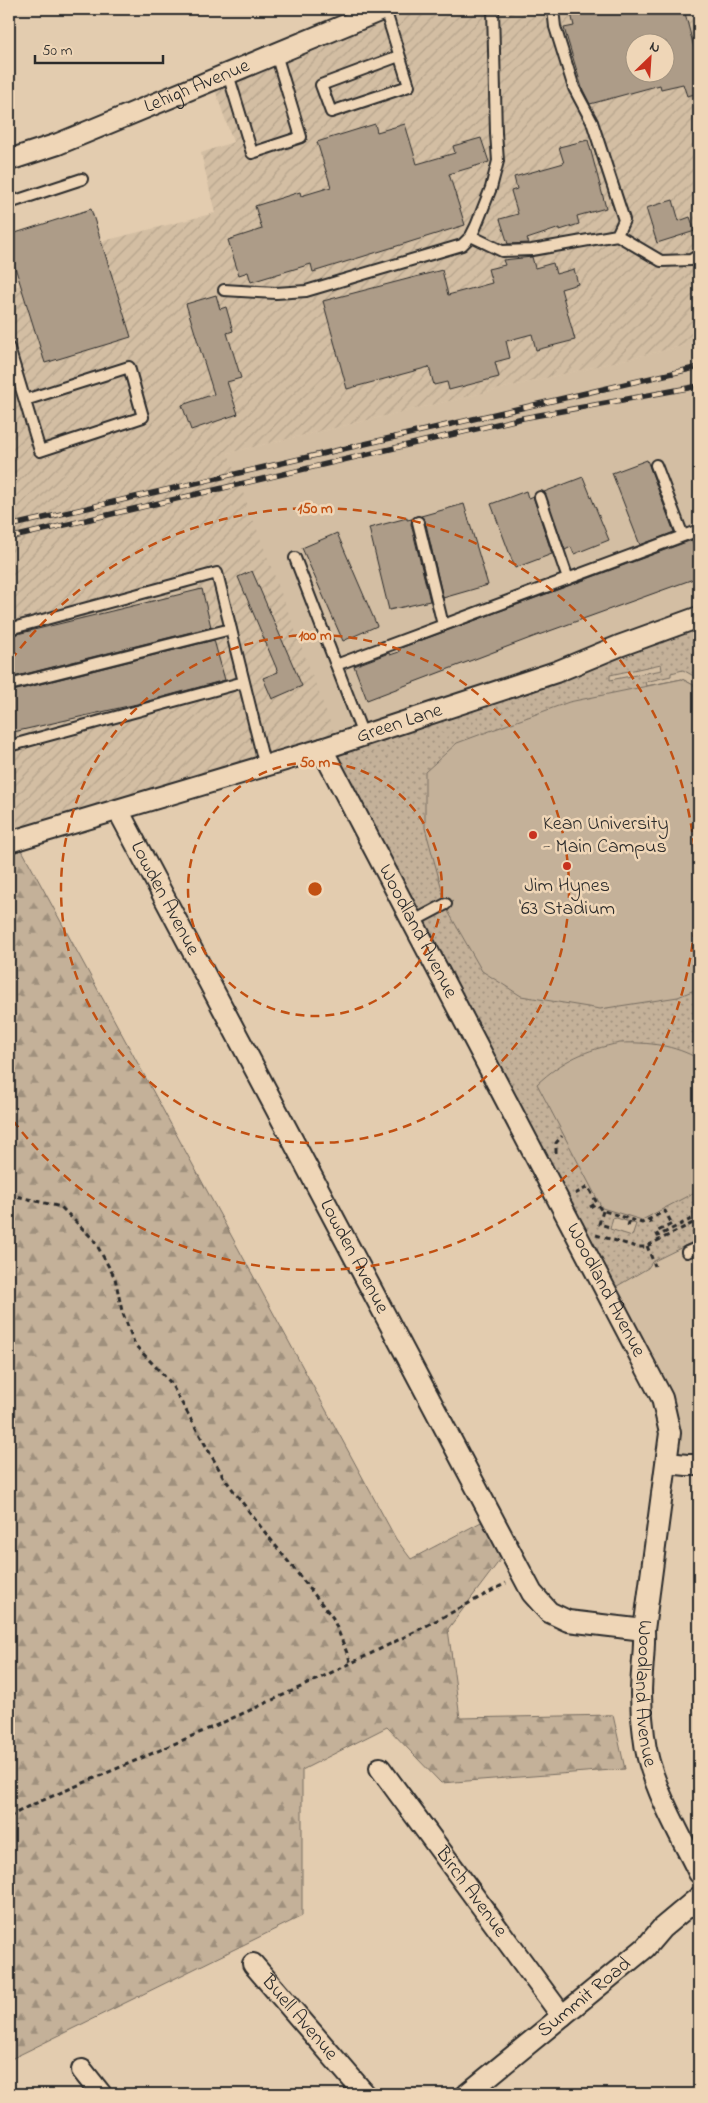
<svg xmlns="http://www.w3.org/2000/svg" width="708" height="2103" viewBox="0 0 708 2103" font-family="'Indie Flower',sans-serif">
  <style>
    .built { fill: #d3bea3 }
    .industrial { fill: url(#industrial-furrows); fill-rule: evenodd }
    .green { fill: url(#green-dots); stroke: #786e62; fill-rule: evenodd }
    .forest { fill: url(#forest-firs); stroke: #786e62 }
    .pitch { fill: #c4b199; stroke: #786e62 }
    .building { fill: #ad9c88; stroke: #2b2b2b; fill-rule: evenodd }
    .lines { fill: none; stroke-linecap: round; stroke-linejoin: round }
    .service-casing { stroke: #2b2b2b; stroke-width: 14 }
    .minor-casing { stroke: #2b2b2b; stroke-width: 24 }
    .path { stroke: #2b2b2b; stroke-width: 3; stroke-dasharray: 5 4; stroke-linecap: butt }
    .service { stroke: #efd6b7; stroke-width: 10 }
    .minor { stroke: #efd6b7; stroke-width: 20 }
    .rail-casing { stroke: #2b2b2b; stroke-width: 5.5 }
    .rail { stroke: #efd6b7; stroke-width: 4; stroke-dasharray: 11; stroke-linecap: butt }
    .ring { fill: none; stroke: #c25012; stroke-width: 2.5; stroke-dasharray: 9 6 }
    .poi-dot { fill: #c8321e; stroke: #efd6b7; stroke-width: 2 }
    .labels { text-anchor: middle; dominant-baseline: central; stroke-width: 5; stroke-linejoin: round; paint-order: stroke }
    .street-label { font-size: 20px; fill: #2b2b2b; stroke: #efd6b7 }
    .poi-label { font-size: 20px; fill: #2b2b2b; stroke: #efd6b7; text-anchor: start }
    .centre { fill: #c25012; stroke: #efd6b7; stroke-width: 2.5 }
    .ring-label { font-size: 15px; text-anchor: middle; font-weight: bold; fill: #c25012; stroke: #efd6b7; stroke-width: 5; stroke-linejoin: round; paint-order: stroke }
  </style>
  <defs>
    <pattern id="industrial-furrows" width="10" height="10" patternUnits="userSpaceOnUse" patternTransform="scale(1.25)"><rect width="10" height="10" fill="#d3bea3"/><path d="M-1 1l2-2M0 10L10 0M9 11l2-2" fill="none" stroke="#b5a38c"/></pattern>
    <pattern id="green-dots" width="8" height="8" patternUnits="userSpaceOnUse" patternTransform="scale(1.25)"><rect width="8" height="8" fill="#c4b199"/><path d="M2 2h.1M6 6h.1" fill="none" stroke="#9f907d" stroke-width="1.8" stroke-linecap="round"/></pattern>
    <pattern id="forest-firs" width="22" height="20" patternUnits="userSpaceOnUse" patternTransform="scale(1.25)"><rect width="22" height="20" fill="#c4b199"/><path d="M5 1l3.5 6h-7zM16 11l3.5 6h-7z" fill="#9f907d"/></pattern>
  </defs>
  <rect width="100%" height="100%" fill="#e3ccaf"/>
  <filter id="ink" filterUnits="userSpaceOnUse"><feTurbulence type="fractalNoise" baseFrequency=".02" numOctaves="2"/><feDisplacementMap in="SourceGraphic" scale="10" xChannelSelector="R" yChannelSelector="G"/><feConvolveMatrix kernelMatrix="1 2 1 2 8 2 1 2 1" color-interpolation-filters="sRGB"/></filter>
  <g filter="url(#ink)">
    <path class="built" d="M699,342V1465L667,1463L670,1433L322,749L228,453Z"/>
    <path class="industrial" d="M376,9H699V342L228,453L338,743L9,841V288L37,281L32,259L215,213L201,153L233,142L210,75ZM636,42H666V72H636Z"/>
    <path class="green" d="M699,615V679L683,670L671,673V676L645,682L646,686L682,679L699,688V1239L652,1262L648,1268L607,1292L322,749ZM661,664L662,670L610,680V675ZM613,1217L636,1224L632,1236L610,1229Z"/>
    <path class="forest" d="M16,839L396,1539L411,1559L485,1520L503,1556L448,1629L460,1718L613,1715L625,1769L441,1783L387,1727L302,1770V1916L9,2060V842Z"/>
    <path class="pitch" d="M682,679L699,688V988L678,997L600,1009L521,996L482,971L449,913L446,904L425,828V772L457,743L569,702Z
      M620,1043C649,1042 674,1045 699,1059V1190L642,1220L602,1208L537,1084C563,1060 585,1050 620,1043Z"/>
    <path class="building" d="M570,9H684L699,67V93L687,96L683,84L661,89L660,85L590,104L582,88L564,28L574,26ZM636,42H666V72H636Z
      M375,124L377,132L405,124L417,164L455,153L453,146L481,138L489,162L449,174L465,225L313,272L311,264L251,282L248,272L239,275L228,240L262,229L255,206L300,192L301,196L331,187L317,142Z
      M588,140L606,208L577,216L579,224L560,230V228L527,239L529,243L508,244L500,219L518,214L511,191L517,189L514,177L564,163L559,147Z
      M673,200L679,221L690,217L695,231L657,243L646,208Z
      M91,209L131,337L45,363L9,248V235Z
      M532,257L535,268L553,263L556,274L574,269L578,284L561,289L575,340L536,350L532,334L506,341L510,358L495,362L499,377L449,390L447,382L434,385L429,367L347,389L323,301L442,270L448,295L492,283L488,269L505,265L503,260Z
      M216,295L220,309L226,307L233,331L227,333L241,378L227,382L238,414L191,430L182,405L214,394L186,304Z
      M647,460L674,532L640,545L612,473Z
      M583,477L609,540L574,554L571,547L565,550L544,492Z
      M526,491L528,498L533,496L552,554L515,568L491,504Z
      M464,504L488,585L443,598L425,520L421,516Z
      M407,518V520L412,519L411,524L430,601L389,610L369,528Z
      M337,533L377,626L343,641L302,548Z
      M692,540L699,560V577L533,637L367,700L354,666L389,653L390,655L399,652L398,649Z
      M252,571L302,686L272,699L263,678L278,672L238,577Z
      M202,589L211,627L9,678V636Z
      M214,640L225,680L137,704L9,733V692Z"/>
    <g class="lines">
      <defs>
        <path id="service" d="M385,9L409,86L331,112L321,85L399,56
          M228,74L252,153L301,137L276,54
          M9,203L82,179
          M617,235L661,261L691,260L699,255
          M471,236L502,251L532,250L617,235L624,220L592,122L574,88L555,27L553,9
          M224,290L276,293L306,291L462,245L471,236L476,226L491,188L498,161L496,133L493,9
          M9,348L40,451L143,417L129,367L25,400
          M656,465L683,536
          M540,497L568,579
          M418,522L443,625
          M295,558L363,735
          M9,629L217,573L265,767
          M336,665L699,530
          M9,685L231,629
          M9,746L244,682
          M412,922L446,904
          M687,1252L699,1247"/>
        <g id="minor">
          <path id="s1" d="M9,160L58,144L384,9"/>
          <path id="s2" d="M322,749L662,1398L670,1433L644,1630C645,1652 641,1672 641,1694C641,1708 642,1722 644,1736C648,1780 680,1834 699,1873"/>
          <path id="s3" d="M118,810L532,1593L549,1612L568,1621L644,1630"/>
          <path id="s4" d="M9,842L322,749L556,672L619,646L699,617"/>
          <path d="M667,1463L687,1465H699"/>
          <path id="s5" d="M380,1768L562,2016"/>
          <path id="s6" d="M253,1964L365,2094"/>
          <path d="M82,2070L101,2094"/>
          <path id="s7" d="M467,2094L645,1948L662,1928L699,1897"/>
        </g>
      </defs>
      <use href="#service" class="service-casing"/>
      <use href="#minor" class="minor-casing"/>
      <path class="path" d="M556,1153V1143L562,1136
        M575,1194L588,1187L601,1210L642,1223L665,1211L672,1224L656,1232L658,1236L699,1215
        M9,1196H16L61,1207L94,1240L115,1278L122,1311L135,1345L170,1382L224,1478L260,1526L333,1618L351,1663
        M590,1207L597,1203
        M603,1211L599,1224L610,1227
        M649,1219L652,1226
        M628,1226L630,1219
        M596,1235L637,1247H645L693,1223
        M647,1246L655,1266
        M9,1817L27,1807C189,1738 352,1669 506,1583"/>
      <use href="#service" class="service"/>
      <use href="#minor" class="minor"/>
      <defs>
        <path id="rail" d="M9,526L699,367
          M9,538L523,418L699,386"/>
      </defs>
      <use href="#rail" class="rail-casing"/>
      <use href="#rail" class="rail"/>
    </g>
  </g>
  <g class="ring">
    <circle cx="315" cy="889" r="127"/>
    <circle cx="315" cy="889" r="254"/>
    <path d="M11 660A381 381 0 1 1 11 1118"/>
  </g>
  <g class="poi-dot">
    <circle cx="533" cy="835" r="5"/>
    <circle cx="567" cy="866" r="5"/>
  </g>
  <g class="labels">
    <g class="street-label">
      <text stroke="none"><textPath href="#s1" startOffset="202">Lehigh Avenue</textPath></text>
      <text stroke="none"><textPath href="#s4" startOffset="408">Green Lane</textPath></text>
      <text stroke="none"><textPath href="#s3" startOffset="100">Lowden Avenue</textPath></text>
      <text stroke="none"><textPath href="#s2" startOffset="206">Woodland Avenue</textPath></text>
      <text stroke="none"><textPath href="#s3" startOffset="505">Lowden Avenue</textPath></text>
      <text stroke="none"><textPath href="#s2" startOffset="611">Woodland Avenue</textPath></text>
      <text stroke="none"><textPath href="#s2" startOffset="1031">Woodland Avenue</textPath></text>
      <text stroke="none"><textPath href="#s5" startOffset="154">Birch Avenue</textPath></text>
      <text stroke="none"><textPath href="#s7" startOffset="152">Summit Road</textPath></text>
      <text stroke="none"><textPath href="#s6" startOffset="71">Buell Avenue</textPath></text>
    </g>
    <g class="poi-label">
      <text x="543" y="824">Kean University<tspan x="543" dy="23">- Main Campus</tspan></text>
      <text x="567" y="886" text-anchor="middle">Jim Hynes<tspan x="567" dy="23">'63 Stadium</tspan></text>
    </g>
  </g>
  <circle cx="315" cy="889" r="8" class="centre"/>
  <g class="ring-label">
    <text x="315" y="513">150 m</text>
    <text x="315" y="640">100 m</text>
    <text x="315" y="767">50 m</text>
  </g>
  <rect width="708" height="2103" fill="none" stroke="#efd6b7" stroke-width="30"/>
  <rect x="15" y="15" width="678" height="2073" fill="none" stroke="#2b2b2b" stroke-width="2" filter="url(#ink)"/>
  <g transform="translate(650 58) rotate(25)"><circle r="24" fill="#efd6b7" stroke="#a1927f"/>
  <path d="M0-4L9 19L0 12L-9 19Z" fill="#c8321e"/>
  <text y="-8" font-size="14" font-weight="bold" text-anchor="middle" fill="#2b2b2b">N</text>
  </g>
  <path d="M35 55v8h128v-8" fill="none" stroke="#2b2b2b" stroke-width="2.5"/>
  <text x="42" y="55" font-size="15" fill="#2b2b2b" stroke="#efd6b7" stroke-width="4" paint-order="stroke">50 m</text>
</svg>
